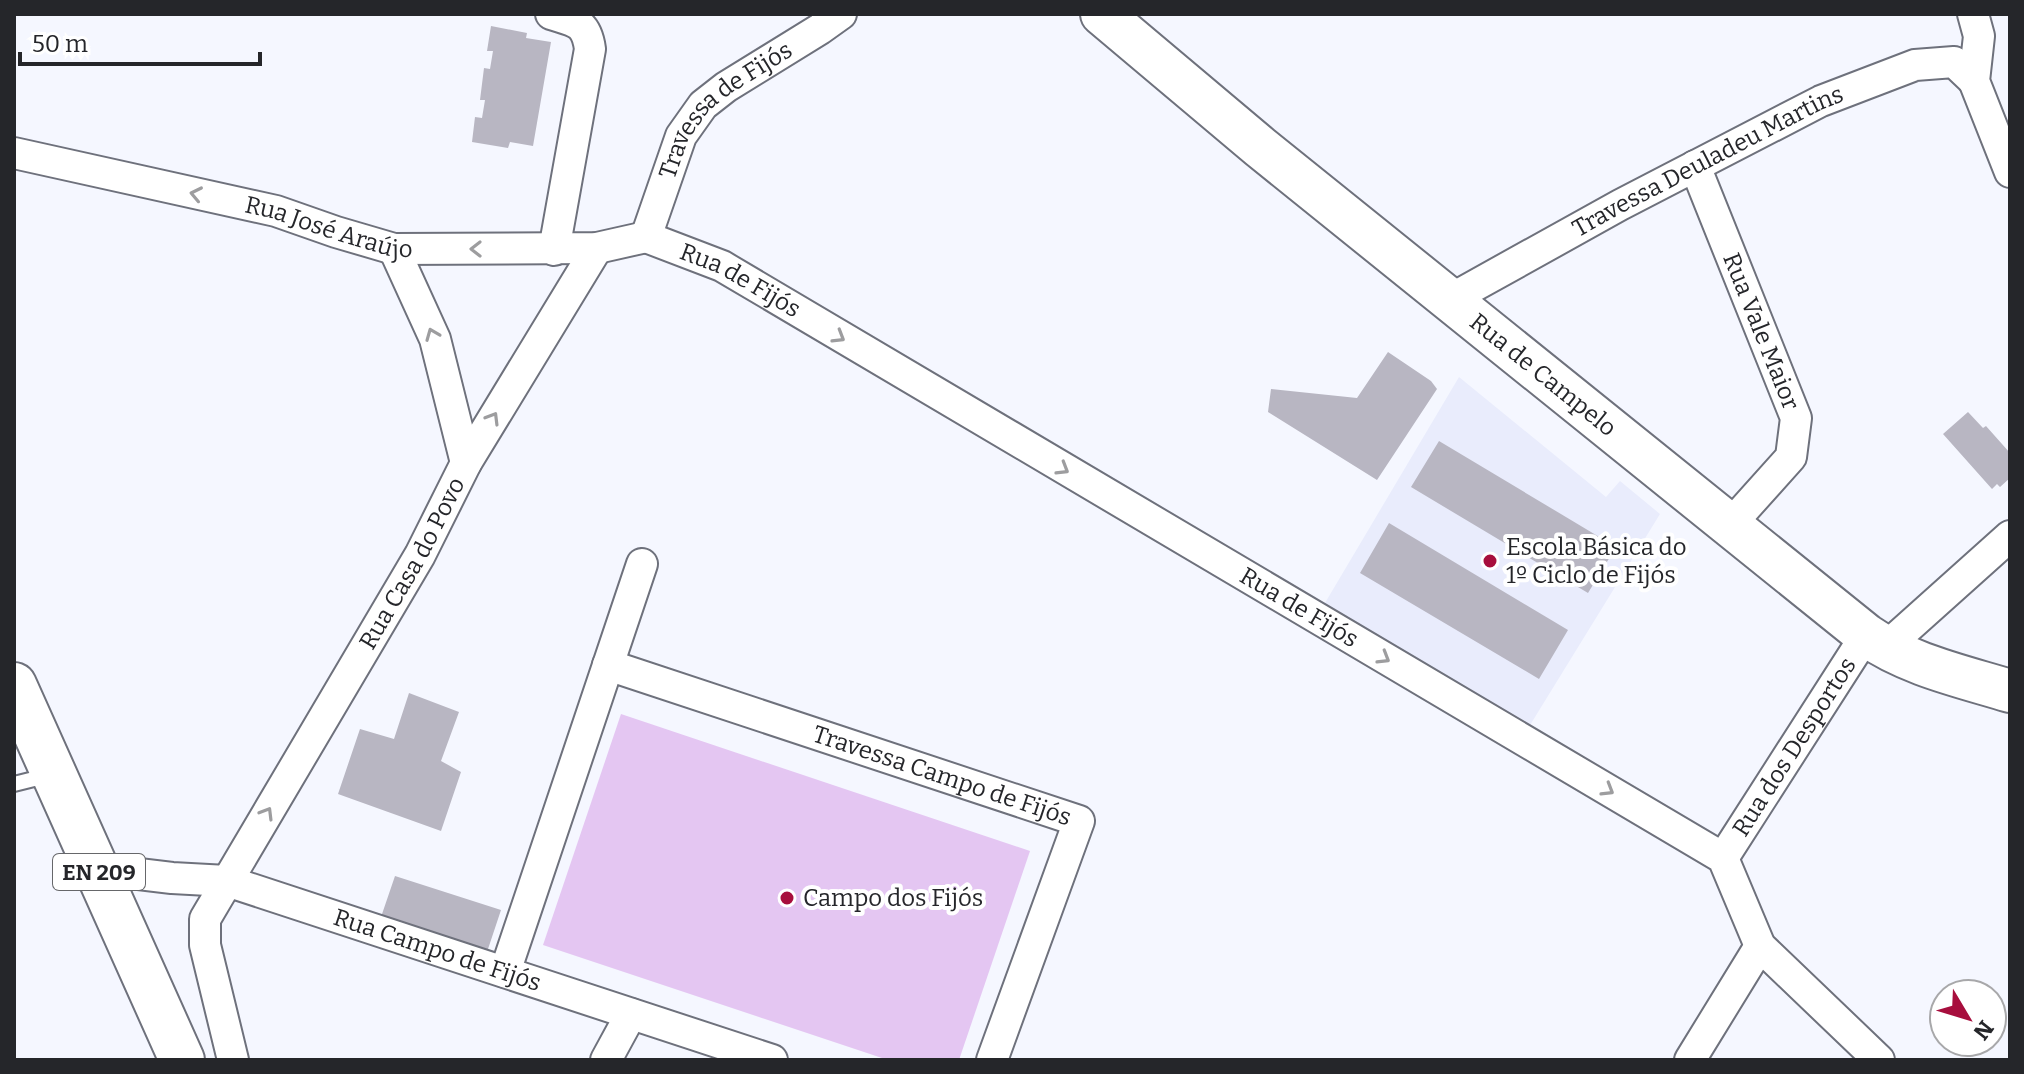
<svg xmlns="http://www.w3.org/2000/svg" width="2024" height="1074" viewBox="0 0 2024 1074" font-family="Bitter,serif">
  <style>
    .built { fill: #e9ecfc }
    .green { fill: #e4c6f2 }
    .building { fill: #b8b6c2 }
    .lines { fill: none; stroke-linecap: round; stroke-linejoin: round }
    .service-casing { stroke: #6e717c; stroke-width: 18 }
    .minor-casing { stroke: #6e717c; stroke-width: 34 }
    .secondary-casing { stroke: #6e717c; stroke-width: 46 }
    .primary-casing { stroke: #6e717c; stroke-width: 48 }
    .service { stroke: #fff; stroke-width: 14 }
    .minor { stroke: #fff; stroke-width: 30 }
    .secondary { stroke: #fff; stroke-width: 42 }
    .primary { stroke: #fff; stroke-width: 44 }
    .oneway { stroke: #9d9d9f }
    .poi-dot { fill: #a70e3d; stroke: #fff; stroke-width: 3 }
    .labels { text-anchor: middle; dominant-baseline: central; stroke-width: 8; stroke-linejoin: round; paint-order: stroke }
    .shield { fill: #fff; stroke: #66676a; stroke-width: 2 }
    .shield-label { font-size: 22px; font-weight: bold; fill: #25262a }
    .street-label { font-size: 24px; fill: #25262a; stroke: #fff }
    .poi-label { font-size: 24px; fill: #25262a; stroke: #fff; text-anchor: start }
  </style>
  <rect width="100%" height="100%" fill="#f5f7ff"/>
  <path class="built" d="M1459,377L1606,497L1620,481L1660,514L1527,730L1322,608Z"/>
  <path class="green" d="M621,714L1030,851L959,1060H888L543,945Z"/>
  <path class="building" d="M491,26L527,33L526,38L551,42L533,146L510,142L508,148L472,142L475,117L482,118L485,100H480L484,68L490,69L493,51H487Z
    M1388,352L1431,381L1437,389L1377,480L1268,412L1271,389L1357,398Z
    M1968,412L1983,428L1986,426L2010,453V478L2000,487L1997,484L1992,489L1943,434Z
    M1439,441L1616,547L1588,593L1411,487Z
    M1389,523L1568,630L1539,679L1360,573Z
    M409,693L459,712L441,761L461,772L441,831L338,794L360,729L394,739Z
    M395,876L501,910L487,952L381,917Z"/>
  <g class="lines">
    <defs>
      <path id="service" d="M14,784L50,775"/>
      <g id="minor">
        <path d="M551,14C575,22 586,21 590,49L554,250"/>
        <path d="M1973,14L1979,36L1974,81L2010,172"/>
        <path id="s1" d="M14,153L276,211L336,232L394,249L597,248L646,237"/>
        <path id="s2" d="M1695,166L1796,418L1791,457L1730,525"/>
        <path id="s3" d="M646,237L722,266L1723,858L1760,946L1879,1060"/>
        <path id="s4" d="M646,237L681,136L703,105L726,87L820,29L841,14"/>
        <path d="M394,249L435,339L466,463"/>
        <path id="s5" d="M1449,300L1620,205L1821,101L1915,65L1954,62L1974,81"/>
        <path d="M1885,648L2010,536"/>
        <path id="s6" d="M608,665L1079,821L992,1060"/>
        <path id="s7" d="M1723,858L1866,635"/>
        <path id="s8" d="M97,869L172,878L227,881L772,1060"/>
        <path d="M505,972L642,564"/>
        <path id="s9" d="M233,1060L205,945V919L420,555L466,463L597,248"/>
        <path d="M606,1060L631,1014"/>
        <path d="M1690,1060L1760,946"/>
      </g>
      <g id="secondary">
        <path id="s10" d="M1102,14L1260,147L1866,635C1909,665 1961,676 2010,691"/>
      </g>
      <path id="primary" d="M14,685L182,1060"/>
    </defs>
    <use href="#service" class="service-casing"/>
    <use href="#minor" class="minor-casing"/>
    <use href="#secondary" class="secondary-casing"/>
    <use href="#primary" class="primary-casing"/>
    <use href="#service" class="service"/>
    <use href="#minor" class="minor"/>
    <use href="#secondary" class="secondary"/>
    <use href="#primary" class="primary"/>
  </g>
  <defs><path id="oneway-chevron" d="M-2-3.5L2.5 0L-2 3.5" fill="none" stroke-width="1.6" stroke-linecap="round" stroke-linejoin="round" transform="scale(2)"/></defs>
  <g class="oneway">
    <use href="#oneway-chevron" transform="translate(196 194) rotate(-168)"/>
    <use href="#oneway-chevron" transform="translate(476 249) rotate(-180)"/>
    <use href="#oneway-chevron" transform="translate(432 334) rotate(-112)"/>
    <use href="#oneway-chevron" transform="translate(839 337) rotate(31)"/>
    <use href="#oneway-chevron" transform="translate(493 418) rotate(-59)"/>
    <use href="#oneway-chevron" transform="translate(1063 469) rotate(31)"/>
    <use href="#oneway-chevron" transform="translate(1384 658) rotate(31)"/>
    <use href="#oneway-chevron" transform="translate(1608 790) rotate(31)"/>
    <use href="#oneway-chevron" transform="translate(267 813) rotate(-59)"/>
  </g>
  <g class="poi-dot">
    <circle cx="1490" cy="561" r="8"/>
    <circle cx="787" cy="898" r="8"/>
  </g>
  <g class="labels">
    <rect class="shield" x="53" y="854" width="92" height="36" rx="6"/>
    <g class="shield-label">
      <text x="99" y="872">EN 209</text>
    </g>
    <g class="street-label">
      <text stroke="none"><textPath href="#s4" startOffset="156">Travessa de Fijós</textPath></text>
      <text stroke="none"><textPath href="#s5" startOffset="294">Travessa Deuladeu Martins</textPath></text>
      <text stroke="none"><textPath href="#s1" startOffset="324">Rua José Araújo</textPath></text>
      <text stroke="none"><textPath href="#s3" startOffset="104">Rua de Fijós</textPath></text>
      <text stroke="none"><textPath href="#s2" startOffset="178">Rua Vale Maior</textPath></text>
      <text stroke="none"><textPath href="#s10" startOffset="570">Rua de Campelo</textPath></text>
      <text stroke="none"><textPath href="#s9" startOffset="556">Rua Casa do Povo</textPath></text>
      <text stroke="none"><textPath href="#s3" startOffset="752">Rua de Fijós</textPath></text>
      <text stroke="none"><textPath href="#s7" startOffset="132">Rua dos Desportos</textPath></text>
      <text stroke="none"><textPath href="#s6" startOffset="352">Travessa Campo de Fijós</textPath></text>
      <text stroke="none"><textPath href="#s8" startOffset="352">Rua Campo de Fijós</textPath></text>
    </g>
    <g class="poi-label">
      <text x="1506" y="547">Escola Básica do<tspan x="1506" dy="28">1º Ciclo de Fijós</tspan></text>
      <text x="803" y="898">Campo dos Fijós</text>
    </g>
  </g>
  <rect width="2024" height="1074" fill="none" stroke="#25262a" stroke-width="32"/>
  <g transform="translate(1968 1018) rotate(128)"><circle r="38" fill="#ffffff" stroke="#a8a8aa" stroke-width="2"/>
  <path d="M0-6L14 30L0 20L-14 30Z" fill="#a70e3d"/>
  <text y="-12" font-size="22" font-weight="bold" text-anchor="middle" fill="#25262a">N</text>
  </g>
  <path d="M20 52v12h240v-12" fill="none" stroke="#25262a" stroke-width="4"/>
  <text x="32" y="52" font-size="24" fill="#25262a" stroke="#ffffff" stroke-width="6" paint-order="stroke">50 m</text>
</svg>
